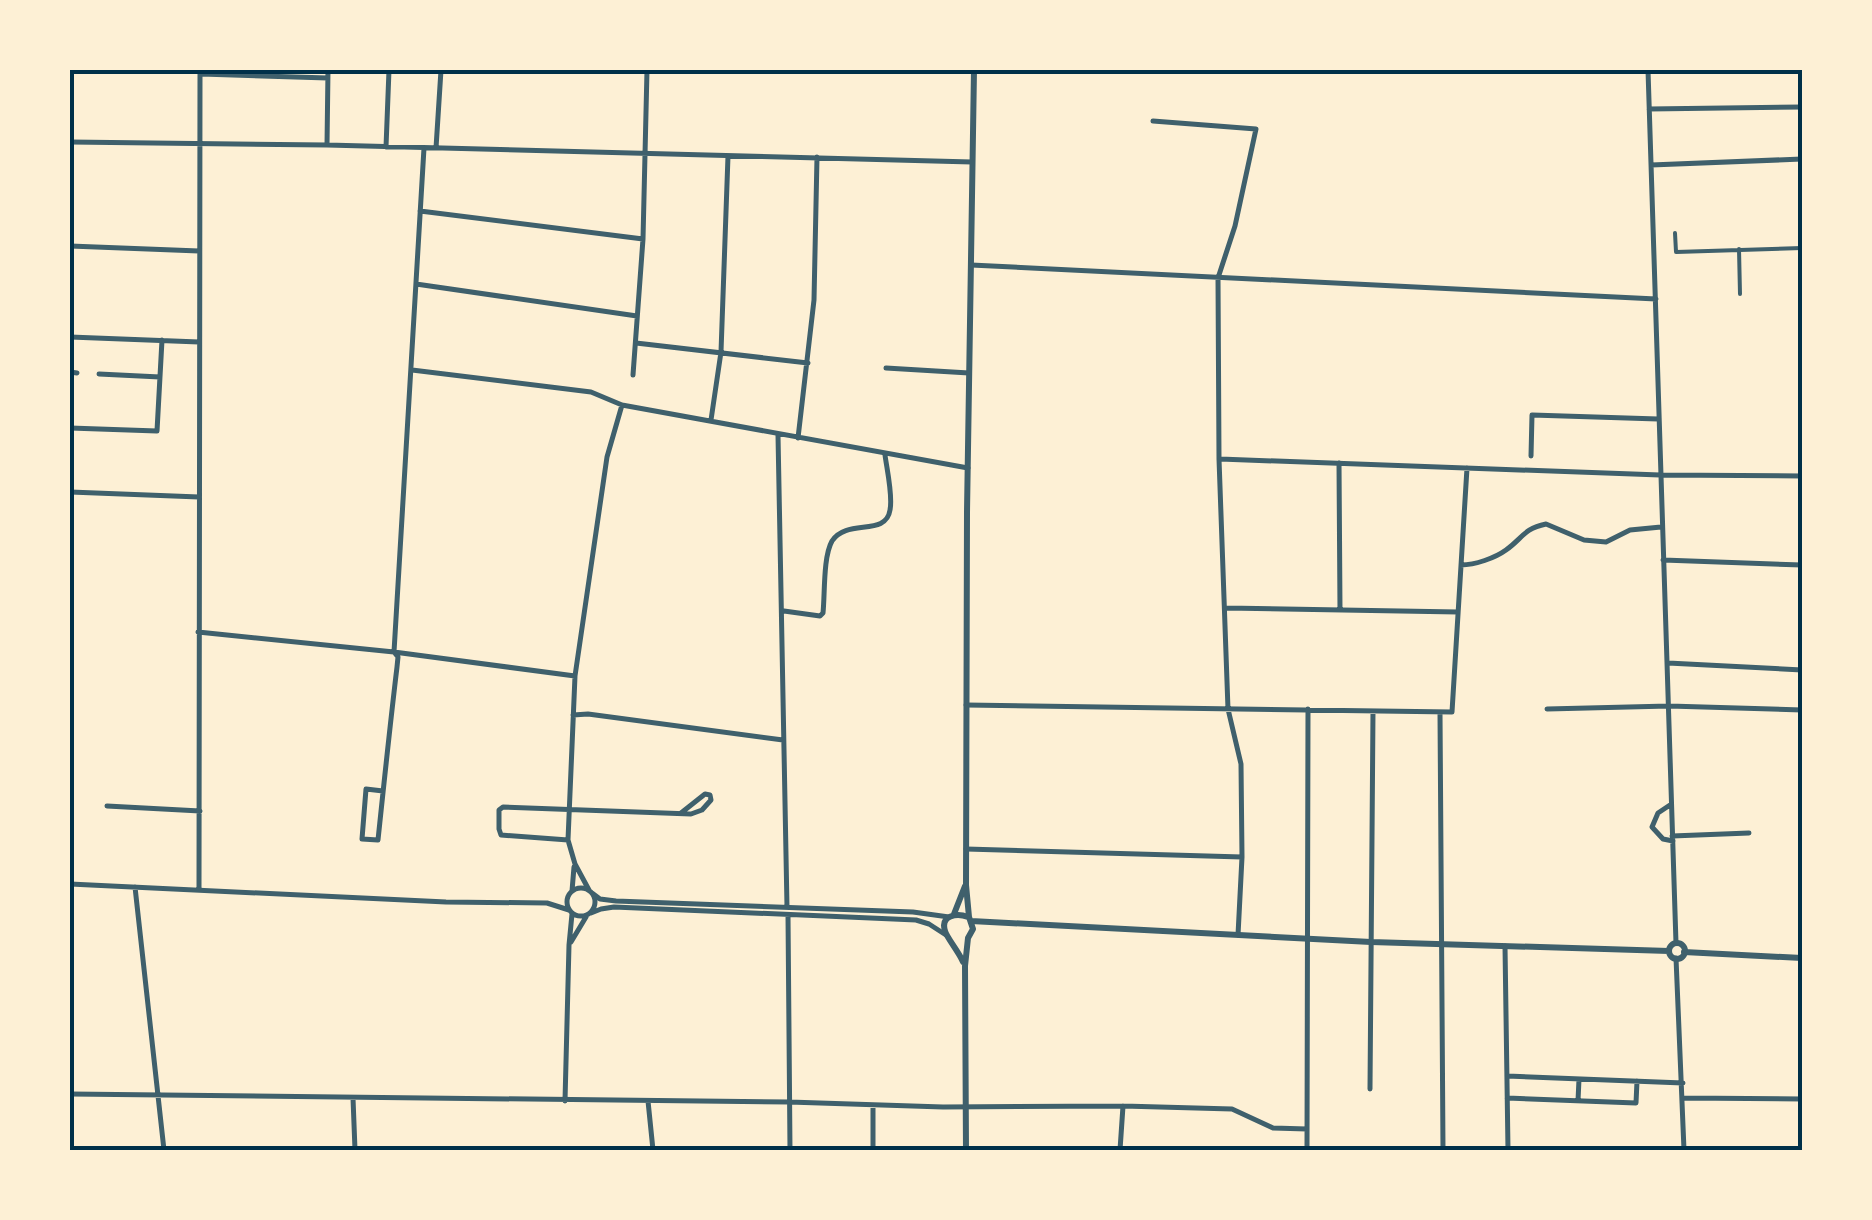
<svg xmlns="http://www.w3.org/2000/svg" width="1872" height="1220" viewBox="0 0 1872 1220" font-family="'Public Sans',sans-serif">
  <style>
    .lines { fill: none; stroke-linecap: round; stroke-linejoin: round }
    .pedestrian { stroke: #3f606c; stroke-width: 4 }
    .minor { stroke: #3f606c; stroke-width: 5 }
    .tertiary { stroke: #3f606c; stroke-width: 6 }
    .neatline { fill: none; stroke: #003049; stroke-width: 4 }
  </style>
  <rect width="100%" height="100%" fill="#fdf0d5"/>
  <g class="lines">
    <path class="pedestrian" d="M1675,233L1676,252L1802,248
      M1739,249L1740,294"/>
    <path class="minor" d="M1648,70L1676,943
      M201,74L328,78
      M1649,109L1802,107
      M1153,121L1256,129L1235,226L1218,278L1219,459L1228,709L1241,764L1242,857L1238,935
      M70,142L327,145L972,162
      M327,145L328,70
      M386,147L389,70
      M436,148L441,70
      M1651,165L1802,159
      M420,211L643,239
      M70,246L199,251
      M971,265L1656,299
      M416,284L637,316
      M70,337L199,342
      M636,343L808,363
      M886,368L969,373
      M412,370L591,392L622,405L968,468
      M70,372L77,373
      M99,374L160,377
      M633,375L643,239L647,70
      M711,420L721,352L728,156
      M70,428L157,431L162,340
      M778,435L787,907
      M798,438L814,300L817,157
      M1531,456L1532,415L1658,419
      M1220,459L1660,475L1802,476
      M1339,463L1340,610
      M70,492L199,497
      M1663,560L1802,565
      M1461,565C1475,565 1495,558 1506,550C1523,538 1523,529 1546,524L1584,540L1606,542L1630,530L1661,527
      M1226,608L1458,612
      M784,611L820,616L823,613C825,594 823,557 832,541C847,518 886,537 890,510C893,496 887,470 885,455
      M198,632L394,652L575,676
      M1668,663L1802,670
      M966,705L1452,712L1467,468
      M1547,709L1669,706L1802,710
      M1440,713L1443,1150
      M573,715L588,714L783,740
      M383,791L366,789L362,839L378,840C384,783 390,725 397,667L398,657L394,652L424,148
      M1670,805L1658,813L1652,827L1663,839L1673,841
      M107,806L200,811
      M1672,836L1749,833
      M568,840L501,835L499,829V810L503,807L691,814L702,810L711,800L710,795L705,794L681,813
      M966,849L1242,857
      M70,884L446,902L547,903L569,910
      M135,887L164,1150
      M567 902a14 14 0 1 1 28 0a14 14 0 1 1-28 0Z
      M199,889L200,70
      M589,890L575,864L568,840L575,676L607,457L622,405
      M572,891L574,867
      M592,893L600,899L616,901L913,912L949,917
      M591,913L601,909L614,907L916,920L929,924L946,935
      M788,915L790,1150
      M571,942L586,917
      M1505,946L1508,1150
      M1676,958L1684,1150
      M1507,1076L1683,1083
      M1370,1089L1373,711
      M70,1094L789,1102L943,1107L1123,1106L1232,1109L1273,1128L1307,1129
      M353,1098L355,1150
      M1507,1098L1636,1103L1637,1081
      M1683,1098L1802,1099
      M565,1101L569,945L572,914
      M648,1101L653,1150
      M1578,1101L1579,1079
      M873,1105V1150
      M1120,1150L1123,1106
      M1307,1150L1308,709"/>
    <path class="tertiary" d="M954,914L965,886
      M971,921L1371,942L1669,951
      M1669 951a8 8 0 1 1 16 0a8 8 0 1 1-16 0Z
      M1684,952L1802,958
      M963,962C959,952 947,938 945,931C940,915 957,913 968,917
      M966,1150L965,966L968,938L973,929L969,917L966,885L967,512L974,70"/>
  </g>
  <rect width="1872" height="1220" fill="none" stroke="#fdf0d5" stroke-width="145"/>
  <rect x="72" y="72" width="1728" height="1076" class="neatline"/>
</svg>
